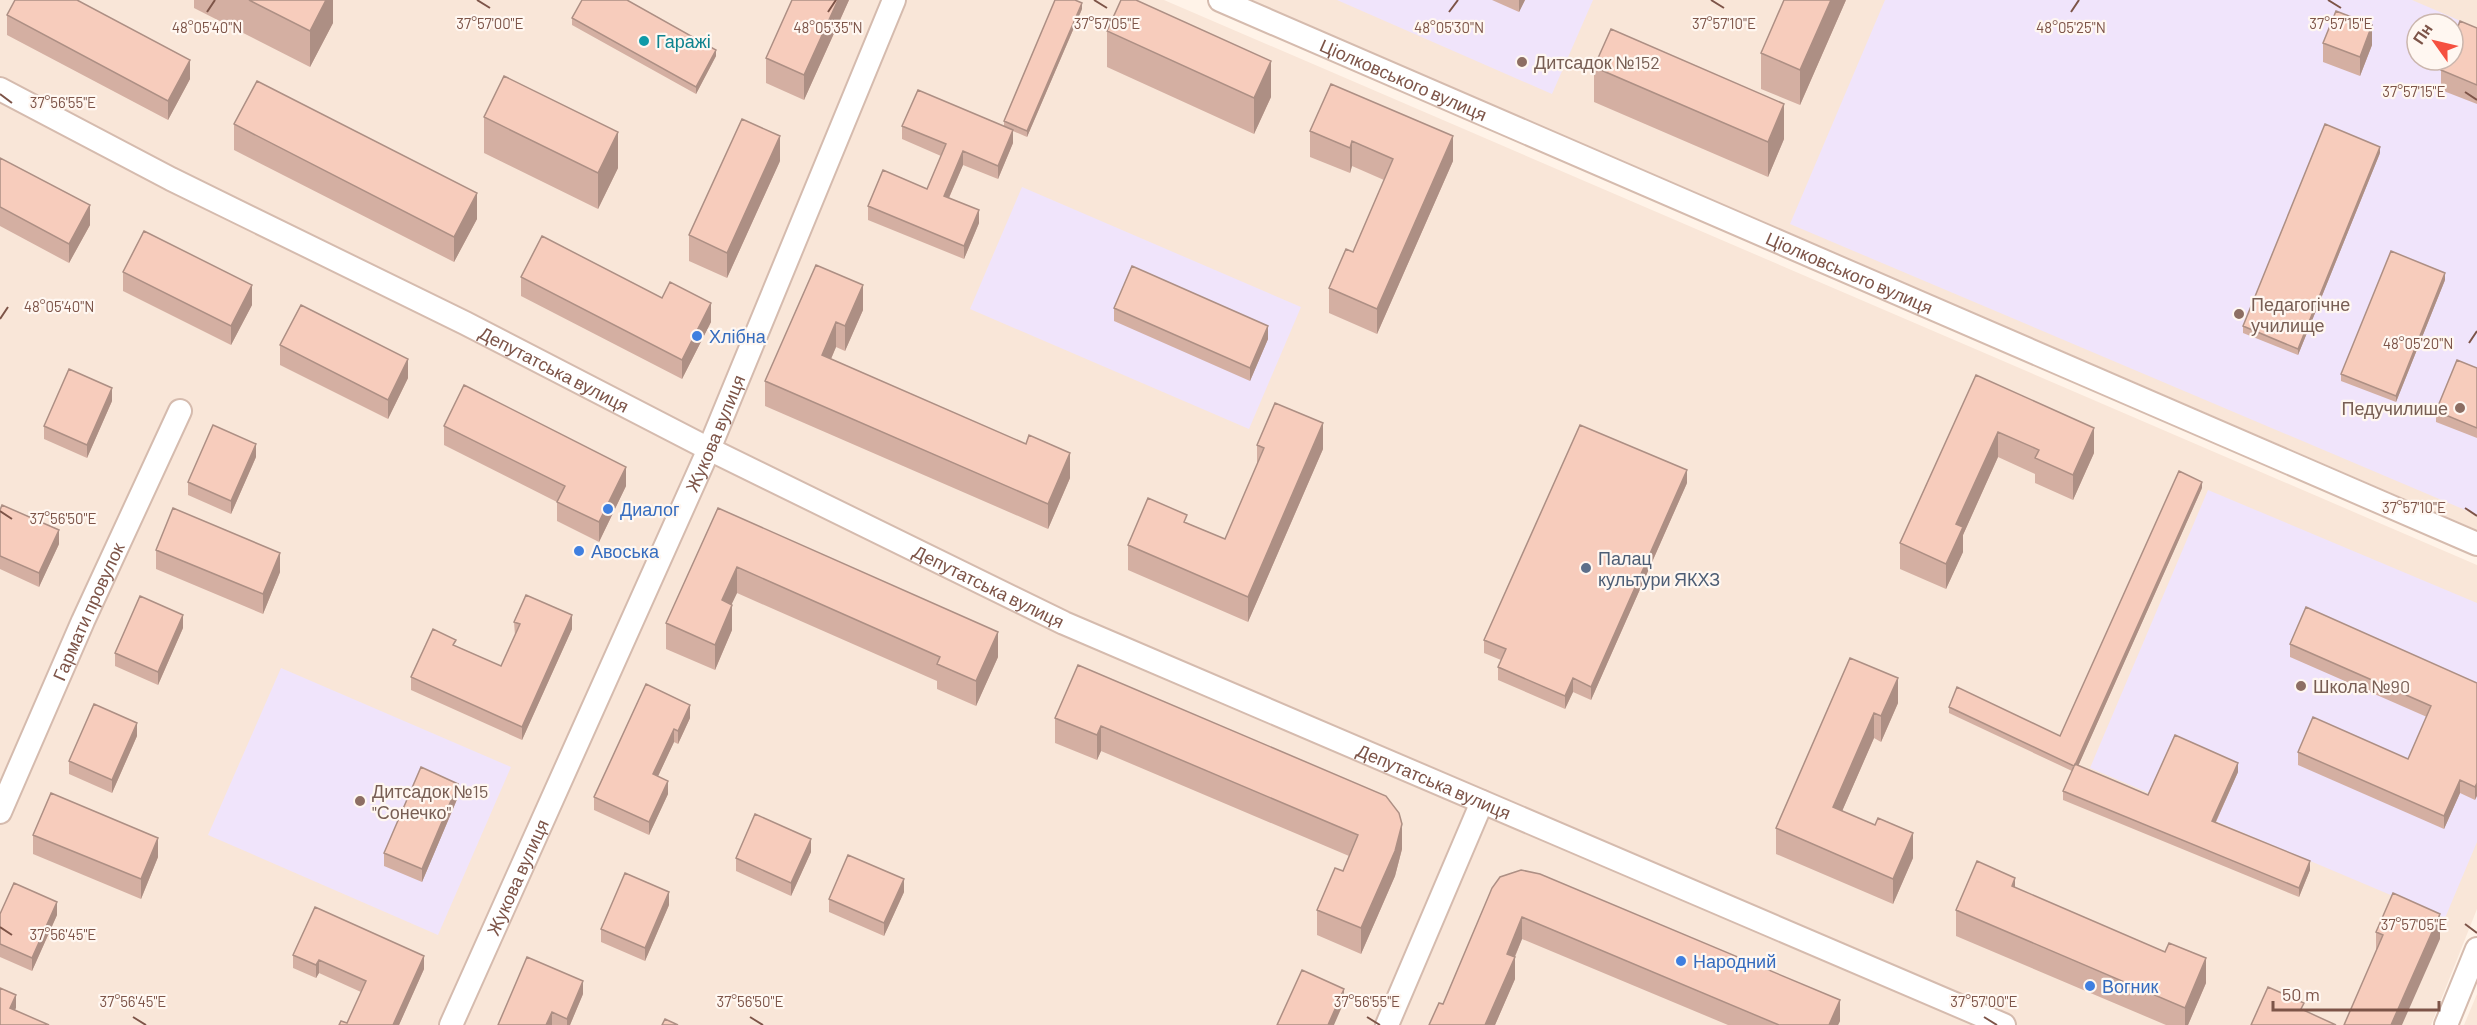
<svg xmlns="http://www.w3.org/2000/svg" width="2477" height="1025" viewBox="0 0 2477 1025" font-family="Barlow,sans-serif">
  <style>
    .residential { fill: #f9e6d8; fill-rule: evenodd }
    .education { fill: #f0e4fb; fill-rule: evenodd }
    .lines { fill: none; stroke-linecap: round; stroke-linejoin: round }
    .minor-casing { stroke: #d5bbae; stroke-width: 26 }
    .minor { stroke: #fff; stroke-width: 22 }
    .wall { fill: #d4afa2 }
    .shaded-wall { fill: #ad8f84 }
    .building { fill: #f7ccbc; stroke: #ad8f84; stroke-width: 1.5 }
    .ticks { fill: none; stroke: #7d5448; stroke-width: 2 }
    .culture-dot { fill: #0f9aa8; stroke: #fff7f1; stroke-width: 2 }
    .education-dot { fill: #8d6e63; stroke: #fff7f1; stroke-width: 2 }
    .shop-dot { fill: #3f7fe0; stroke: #fff7f1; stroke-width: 2 }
    .service-dot { fill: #5c6f8a; stroke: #fff7f1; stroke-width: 2 }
    .labels { text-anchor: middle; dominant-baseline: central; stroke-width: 4.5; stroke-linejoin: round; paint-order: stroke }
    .culture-label { font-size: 18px; fill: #0d838f; stroke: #fff7f1; text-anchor: start }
    .education-label { font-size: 18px; fill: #785e54; stroke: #fff7f1; text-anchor: start }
    .street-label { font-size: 18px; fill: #7d5448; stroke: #fff7f1 }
    .shop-label { font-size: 18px; fill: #366cbe; stroke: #fff7f1; text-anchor: start }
    .service-label { font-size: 18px; fill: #4e5e75; stroke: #fff7f1; text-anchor: start }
    .ticks-label { font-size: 15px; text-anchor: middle; fill: #7d5448; stroke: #fff7f1; stroke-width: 4.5; stroke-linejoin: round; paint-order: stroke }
  </style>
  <rect width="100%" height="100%" fill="#fff3e8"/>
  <path class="residential" d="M0,0H1164L2477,565V909L2431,1025H0Z
    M1250,0H2477V530ZM2417,24H2453V60H2417Z
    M2477,994V1025H2464Z"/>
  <path class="education" d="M1337,0H1593L1552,94Z
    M1885,0H2412L2477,28V515L1790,224ZM2417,24H2453V60H2417Z
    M1022,187L1301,307L1249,429L970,309Z
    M2208,490L2477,603V842L2445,918L2090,768Z
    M281,668L511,767L438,935L208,835Z"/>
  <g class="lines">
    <defs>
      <g id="minor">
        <path id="s1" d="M1220,0L2477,544"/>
        <path id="s2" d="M0,89L171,179L465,323L709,449L1064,623L2004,1025"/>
        <path id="s3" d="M0,812L83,621L180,411"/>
        <path id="s4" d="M451,1025L709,449L894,0"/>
        <path d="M1387,1025L1482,802"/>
        <path d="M2446,1025L2477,949"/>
      </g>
    </defs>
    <use href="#minor" class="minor-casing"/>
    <use href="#minor" class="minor"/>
  </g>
  <path class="wall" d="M194,0H333V23L310,67L194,8Z
    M792,0H849L804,100L766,83V58Z
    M1492,0H1525L1519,12Z
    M1846,0L1800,105L1761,89V53Z
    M1082,9L1027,137L1013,131V143L998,179L963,165L949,198L979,223L964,259L868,220V206L927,189L941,156L902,139V126H1004V121Z
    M7,15L190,79L168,120L7,35Z
    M572,18L716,56L696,94L572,25Z
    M2477,28V104L2441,90V70Z
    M1107,31L1271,97L1254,134L1107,67Z
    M2323,43L2372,45L2360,76L2323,62Z
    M1594,67L1784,139L1768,177L1594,102Z
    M484,117L618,168L598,209L484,153Z
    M234,124L477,219L454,262L234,150Z
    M1310,131L1453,161L1377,334L1329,313V288L1353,252L1384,180L1352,166L1350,173L1310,157Z
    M2380,153L2298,355L2243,333V326Z
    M0,158L90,225L69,263L0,226Z
    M780,161L727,278L689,261V235Z
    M123,272L252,305L231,345L123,291Z
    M521,277L662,298L711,322L682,379L521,296Z
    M2445,280L2396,402L2341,381V374Z
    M863,285V310L845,351L836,347L831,359L1070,478L1048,529L765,406V381Z
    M1114,308L1268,339L1250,381L1114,321Z
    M280,345L408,378L388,419L280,365Z
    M2477,368V438L2436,422V411Z
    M1976,375L2094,453L2073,500L2035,483V474L1998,457L1963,535V552L1946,589L1900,569V543Z
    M112,401L87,458L44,439V426Z
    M444,426L626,486L599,542L557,521V502L444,445Z
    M1257,445L1323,449L1248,622L1128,570V545L1187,523L1225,539L1257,466Z
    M256,457L231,514L188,495V482Z
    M1687,483L1591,700L1573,692L1565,709L1498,680V667L1501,660L1484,653V640Z
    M2202,488L2078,766L2148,795L2238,772L2216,822L2310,870L2299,897L2063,800V791L2072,771L1949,713V707L2060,736Z
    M718,508L998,657L976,706L937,689V681L737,593L731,604L732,630L715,670L666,649V623Z
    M0,510L59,544L39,587L0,569Z
    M156,550L280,572L263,614L156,569Z
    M514,622L572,629L522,740L411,690V677L456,646L501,666L515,635Z
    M183,628L158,685L115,666V653Z
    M2290,644L2477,683L2475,800L2460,793L2444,829L2298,765V752L2408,759L2427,717L2290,657Z
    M1850,658L1898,703L1881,742L1874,738L1842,811L1913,858L1893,904L1776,854V828Z
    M1078,665L1402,849L1395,876L1361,954L1317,935V910L1343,871L1349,856L1101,751L1097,760L1055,743V718Z
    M646,684L690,718L678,744L674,742L658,776L668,794L649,835L594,810V797Z
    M137,736L112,793L69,774V761Z
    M458,797L422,882L384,866V853Z
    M33,835L158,857L141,899L33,854Z
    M811,852L791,896L736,871V858Z
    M1492,888L1840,1021L1838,1025H1728L1522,939L1515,957V979L1495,1025H1429L1443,1004Z
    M2015,888L2206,983L2188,1025H2166L1956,936V910Z
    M904,892L884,936L829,912V899Z
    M669,905L645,961L601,942V929Z
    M0,914L57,915L32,971L0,957Z
    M2376,932L2440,939L2376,952Z
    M293,955L424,969L399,1025H339L347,1023L361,992L319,973L316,978L293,968Z
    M583,994L570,1025H498Z"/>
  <path class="shaded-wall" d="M326,0H333V23L310,67V31Z
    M838,0H849L804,100V75Z
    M1519,0H1525L1519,12Z
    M1831,0H1846L1800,105V70Z
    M1082,3V9L1027,137V131Z
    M2372,25V45L2360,76V57Z
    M716,50V56L696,94V87Z
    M190,60V79L168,120V101Z
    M1271,61V97L1254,134V98Z
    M1784,104V139L1768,177V142Z
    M1013,130V143L998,179V166Z
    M618,132V168L598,209V173Z
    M780,136V161L727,278V253Z
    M1453,136V161L1377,334V309Z
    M1352,141V166L1350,173V148Z
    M2380,147V153L2298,355V349Z
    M963,151V165L944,209V196Z
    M477,193V219L454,262V237Z
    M90,205V225L69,263V244Z
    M979,210V223L964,259V246Z
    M2445,273V280L2396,402V396Z
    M252,285V305L231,345V326Z
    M863,285V310L845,351V326Z
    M711,303V322L682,379V360Z
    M836,322V347L822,380V355Z
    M1268,326V339L1250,381V368Z
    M408,359V378L388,419V400Z
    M112,388V401L87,458V445Z
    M1323,423V449L1248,622V597Z
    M2094,428V453L2073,500V475Z
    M1998,432V457L1963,535V552L1946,589V564L1956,524Z
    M256,444V457L231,514V501Z
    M1070,453V478L1048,529V504Z
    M626,467V486L599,542V522Z
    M1687,470V483L1591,700V687Z
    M2202,482V488L2075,773V766Z
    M59,530V544L39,587V573Z
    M280,553V572L263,614V594Z
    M737,567V593L722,625V600Z
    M732,605V630L715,670V645Z
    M183,615V628L158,685V672Z
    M572,615V629L522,740V727Z
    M998,632V657L976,706V681Z
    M1573,678V692L1565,709V696Z
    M1898,678V703L1881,742V716Z
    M690,705V718L678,744V731Z
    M1874,713V738L1833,832V807Z
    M137,723V736L112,793V780Z
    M1101,726V751L1097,760V735Z
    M674,729V742L653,787V774Z
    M2238,763V772L2212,830V821Z
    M2460,780V793L2444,829V816Z
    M668,781V794L649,835V822Z
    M2477,783V796L2475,800V787Z
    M458,784V797L422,882V869Z
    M1402,824V849L1395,876L1361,954V928Z
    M1913,833V858L1893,904V879Z
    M158,838V857L141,899V879Z
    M811,839V852L791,896V883Z
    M2310,861V870L2299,897V888Z
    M2015,878V903L2012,886Z
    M904,879V892L884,936V923Z
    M669,892V905L645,961V948Z
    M57,902V915L32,971V958Z
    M2440,914V939L2402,1025H2391Z
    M1522,917V939L1507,975V954Z
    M424,956V969L399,1025H393Z
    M1515,957V979L1495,1025H1485Z
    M2206,958V983L2188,1025H2185V1008Z
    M319,960V973L316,978V965Z
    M583,981V994L570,1025H567V1019Z
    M1344,989V1002L1334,1025H1328Z
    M16,995V1008L10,1021V1008Z
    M1840,1000V1021L1838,1025H1829Z
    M552,1012V1025H546Z"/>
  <path class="building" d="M15,0H77L190,60L168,101L7,15Z
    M249,0H326L310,31Z
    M582,0H627L716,50L696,87L572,18Z
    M792,0H838L804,75L766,58Z
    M1055,0H1075L1082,3L1027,131L1004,121Z
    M1121,0H1136L1271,61L1254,98L1107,31Z
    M1784,0H1831L1800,70L1761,53Z
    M2336,11L2372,25L2360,57L2323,43Z
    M2460,21L2477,28V85L2441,70L2445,60H2453V40Z
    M1611,29L1784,104L1768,142L1594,67Z
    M504,76L618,132L598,173L484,117Z
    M257,81L477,193L454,237L234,124Z
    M1331,84L1453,136L1377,309L1329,288L1346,249L1353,252L1393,159L1352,141L1350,148L1310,131Z
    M918,90L1013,130L998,166L963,151L944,196L979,210L964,246L868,206L883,170L927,189L946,144L902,126Z
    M742,119L780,136L727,253L689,235Z
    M2325,124L2380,147L2298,349L2243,326Z
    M0,158L90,205L69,244L0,207Z
    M144,231L252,285L231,326L123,272Z
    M542,236L662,298L670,282L711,303L682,360L521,277Z
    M2391,251L2445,273L2396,396L2341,374Z
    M816,265L863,285L845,326L836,322L822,355L1026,444L1029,435L1070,453L1048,504L765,381Z
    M1132,266L1268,326L1250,368L1114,308Z
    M301,305L408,359L388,400L280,345Z
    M2457,360L2477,368V428L2436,411Z
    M69,369L112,388L87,445L44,426Z
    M1976,375L2094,428L2073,475L2035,458L2039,450L1998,432L1956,524L1963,527L1946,564L1900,543Z
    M464,385L626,467L599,522L557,502L565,486L444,426Z
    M1275,403L1323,423L1248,597L1128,545L1148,498L1187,515L1184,522L1225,539L1264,448L1257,445Z
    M213,425L256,444L231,501L188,482Z
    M1580,425L1687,470L1591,687L1573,678L1565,696L1498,667L1506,649L1484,640Z
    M2179,471L2202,482L2075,765L2074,766L1949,707L1957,687L2060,736Z
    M2,505L59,530L39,573L0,556V510Z
    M173,508L280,553L263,594L156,550Z
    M718,508L998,632L976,681L937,664L940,657L737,567L722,600L732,605L715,645L666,623Z
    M526,595L572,615L522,727L411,677L433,629L456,640L453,645L501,666L520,624L514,622Z
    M140,596L183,615L158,672L115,653Z
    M2306,607L2477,683V783L2475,787L2460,780L2444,816L2298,752L2313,717L2408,759L2431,706L2290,644Z
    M1850,658L1898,678L1881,716L1874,713L1833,807L1875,825L1878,818L1913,833L1893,879L1776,828Z
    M1078,665L1386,796L1399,813L1402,824L1395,851L1361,928L1317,910L1335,868L1343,871L1358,835L1101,726L1097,735L1055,718Z
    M646,684L690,705L678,731L674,729L653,774L668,781L649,822L594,797Z
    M94,704L137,723L112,780L69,761Z
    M2175,735L2238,763L2212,821L2310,861L2299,888L2063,791L2075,764L2148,795Z
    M421,767L458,784L422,869L384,853Z
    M51,793L158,838L141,879L33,835Z
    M755,814L811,839L791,883L736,858Z
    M848,855L904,879L884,923L829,899Z
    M1977,861L2015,878L2012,886L2165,952L2169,943L2206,958L2185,1008L1956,910Z
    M1521,870L1540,874L1840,1000L1829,1025H1779L1522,917L1507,954L1515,957L1485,1025H1429L1439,1003L1443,1004L1492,888L1500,877Z
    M625,873L669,892L645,948L601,929Z
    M14,883L57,902L32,958L0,944V914Z
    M2393,893L2440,914L2391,1025H2344L2383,935L2376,932Z
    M315,907L424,956L393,1025H339L341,1021L347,1023L366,981L319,960L316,965L293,955Z
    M527,957L583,981L567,1019L552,1012L546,1025H498Z
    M1302,970L1344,989L1328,1025H1277Z
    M2268,987L2304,1003L2301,1009L2336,1025H2251Z
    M0,988L16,995L10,1008L49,1025H0Z
    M665,1019L678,1025H662Z"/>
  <path class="ticks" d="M477,0L490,8M1094,0L1107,8M1711,0L1724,8M2328,0L2341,8M207,12L215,0M828,12L836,0M1449,12L1458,0M2071,12L2079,0M2465,92L2477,100M0,94L12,103M0,319L8,307M2469,343L2477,331M2465,508L2477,516M0,511L12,519M2465,924L2477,933M0,927L12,935M133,1017L146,1025M750,1017L763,1025M1367,1017L1380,1025M1984,1017L1997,1025"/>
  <circle class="culture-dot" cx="644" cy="41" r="6"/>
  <g class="education-dot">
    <circle cx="1522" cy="62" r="6"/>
    <circle cx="2239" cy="314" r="6"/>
    <circle cx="2460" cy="408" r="6"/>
    <circle cx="2301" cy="686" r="6"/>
    <circle cx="360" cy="801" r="6"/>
  </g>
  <g class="shop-dot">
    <circle cx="697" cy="336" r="6"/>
    <circle cx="608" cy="509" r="6"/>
    <circle cx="579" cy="551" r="6"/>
    <circle cx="1681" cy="961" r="6"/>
    <circle cx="2090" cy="986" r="6"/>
  </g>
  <circle class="service-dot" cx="1586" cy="568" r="6"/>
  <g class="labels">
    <g class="culture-label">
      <text x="656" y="41">Гаражі</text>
    </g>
    <g class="education-label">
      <text x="1534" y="62">Дитсадок №152</text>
      <text x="2251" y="304">Педагогічне<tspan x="2251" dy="21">училище</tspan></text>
      <text x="2448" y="408" text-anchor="end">Педучилише</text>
      <text x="2313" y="686">Школа №90</text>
      <text x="372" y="791">Дитсадок №15<tspan x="372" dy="21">"Сонечко"</tspan></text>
    </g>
    <g class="street-label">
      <text stroke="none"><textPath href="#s1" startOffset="200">Ціолковського вулиця</textPath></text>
      <text stroke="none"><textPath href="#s1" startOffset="686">Ціолковського вулиця</textPath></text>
      <text stroke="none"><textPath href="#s2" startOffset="621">Депутатська вулиця</textPath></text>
      <text stroke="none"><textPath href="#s4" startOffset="648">Жукова вулиця</textPath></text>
      <text stroke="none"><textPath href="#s2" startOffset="1107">Депутатська вулиця</textPath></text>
      <text stroke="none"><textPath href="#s3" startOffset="219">Гармати провулок</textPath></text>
      <text stroke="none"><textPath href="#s2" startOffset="1593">Депутатська вулиця</textPath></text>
      <text stroke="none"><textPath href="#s4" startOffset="162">Жукова вулиця</textPath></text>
    </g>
    <g class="shop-label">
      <text x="709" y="336">Хлібна</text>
      <text x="620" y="509">Диалог</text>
      <text x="591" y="551">Авоська</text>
      <text x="1693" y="961">Народний</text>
      <text x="2102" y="986">Вогник</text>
    </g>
    <g class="service-label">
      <text x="1598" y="558">Палац<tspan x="1598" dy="21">культури ЯКХЗ</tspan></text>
    </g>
  </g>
  <g class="ticks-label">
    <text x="490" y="29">37°57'00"E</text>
    <text x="1107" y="29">37°57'05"E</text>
    <text x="1724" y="29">37°57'10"E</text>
    <text x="2341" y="29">37°57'15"E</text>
    <text x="207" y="33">48°05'40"N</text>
    <text x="828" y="33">48°05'35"N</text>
    <text x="1449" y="33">48°05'30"N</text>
    <text x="2071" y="33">48°05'25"N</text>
    <text x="2414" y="97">37°57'15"E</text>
    <text x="63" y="108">37°56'55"E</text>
    <text x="59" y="312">48°05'40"N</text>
    <text x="2418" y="349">48°05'20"N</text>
    <text x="2414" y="513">37°57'10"E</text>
    <text x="63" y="524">37°56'50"E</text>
    <text x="2414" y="930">37°57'05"E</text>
    <text x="63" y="940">37°56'45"E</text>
    <text x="133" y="1007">37°56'45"E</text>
    <text x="750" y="1007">37°56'50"E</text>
    <text x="1367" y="1007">37°56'55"E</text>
    <text x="1984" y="1007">37°57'00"E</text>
  </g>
  <g transform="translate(2435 42) rotate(304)"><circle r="28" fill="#fff7f1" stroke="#cbb6ad" stroke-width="1.5"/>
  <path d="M0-4.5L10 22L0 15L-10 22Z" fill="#f55040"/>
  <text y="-9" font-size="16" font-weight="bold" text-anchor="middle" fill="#7d5448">Пн</text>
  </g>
  <path d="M2273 1001v9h166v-9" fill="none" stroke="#7d5448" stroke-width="3"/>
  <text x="2282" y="1001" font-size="18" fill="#7d5448" stroke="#fff7f1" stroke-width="4.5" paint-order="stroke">50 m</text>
</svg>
